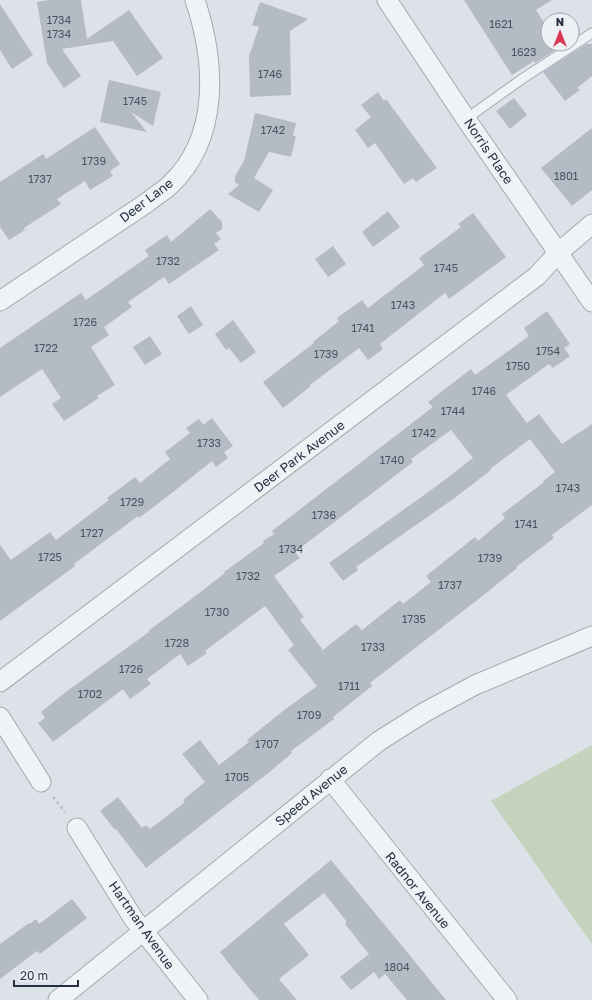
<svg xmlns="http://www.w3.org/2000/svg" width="592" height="1000" viewBox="0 0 592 1000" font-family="'Golos Text',sans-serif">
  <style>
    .green { fill: #c4d3be }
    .building { fill: #b4bbc5; fill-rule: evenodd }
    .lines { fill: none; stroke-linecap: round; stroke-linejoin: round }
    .service-casing { stroke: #a2a9b2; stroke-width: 11 }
    .minor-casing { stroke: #a2a9b2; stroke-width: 21 }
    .path { stroke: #bbc0c7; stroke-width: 2.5; stroke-dasharray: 3 3; stroke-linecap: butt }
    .service { stroke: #f0f3f6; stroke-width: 9 }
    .minor { stroke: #f0f3f6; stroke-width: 19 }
    .labels { text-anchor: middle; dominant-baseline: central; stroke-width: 3; stroke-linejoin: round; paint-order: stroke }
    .number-label { font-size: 11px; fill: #495361 }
    .street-label { font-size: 13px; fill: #253040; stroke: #edf1f6 }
  </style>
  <rect width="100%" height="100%" fill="#dde2e8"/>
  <path class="green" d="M592,745V944L491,801Z"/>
  <path class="building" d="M48,0H81L87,39L129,10L163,58L137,76L113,41L62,49L81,76L64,88L47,63L37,2Z
    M464,0H552L536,10L548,29V44H564L535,63L534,61L512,75Z
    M260,2L308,19L290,31L291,95L250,97L249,56L259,27L252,25Z
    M0,4L33,55L12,69L0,50Z
    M586,44H592V76L577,88L580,90L565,101L543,72Z
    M109,80L161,92L153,126L131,112L147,132L100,122Z
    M378,92L384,101L386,99L437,168L416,182L413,178L404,184L375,143L368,148L355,130L371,117L361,105Z
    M514,98L527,115L510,129L496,111Z
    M255,113L296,123L293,136H296L291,157L269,152L254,178L273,190L259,212L228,194L239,185L235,182V176L244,161Z
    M95,127L120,164L110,171L113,176L90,190L85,181L57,199L61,204L24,228L25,230L9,240L0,227V182L43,154L46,159Z
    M592,128V190L572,206L541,168Z
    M210,209L222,222V229L216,233L221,239L214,244L219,250L169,284L164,277L128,302L132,307L104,327L109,335L91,347L115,385L97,396L99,398L64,421L52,404L61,398L42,369L0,397V348L81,293L86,300L149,256L145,250L167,235L171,242Z
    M388,211L400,227L373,247L362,232Z
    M473,213L506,257L449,299L445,293L380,344L383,349L368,360L359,348L310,385L311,386L283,408L263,382L314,343L313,342L339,321L337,318L362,300L368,308L424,265L419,258L461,227L458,224Z
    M333,246L346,264L328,277L315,259Z
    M191,306L203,325L189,334L177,316Z
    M547,311L570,344L564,348L570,356L553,368L549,364L506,395L527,423L539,414L562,444L592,424V505L552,535L554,538L516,567L517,568L485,594L370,683L372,686L333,717L334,719L291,751L292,753L272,770L146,868L116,829L115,830L100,811L118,797L142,828L146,825L150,829L185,802L183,800L205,782L182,754L200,740L219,765L249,742L247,740L283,711L317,686L288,650L294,645L265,606L205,651L207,653L188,666L180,654L147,679L151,684L130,699L123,689L53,742L38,723L45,718L41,712L67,691L149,632L148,631L190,600L225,573L224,572L264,543L263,541L274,534L272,531L338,480L433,407L428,402L471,369L475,375L529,336L524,328ZM451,430L473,458L438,485L329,563L343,581L358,570L356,567L456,497L491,470L490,469L530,439L555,472L543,481L544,482L502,514L505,518L478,541L475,537L426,576L431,582L403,604L400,600L362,630L356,624L323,650L300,620L304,617L274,576L300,558L295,552L413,462L411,459Z
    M233,320L256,352L241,363L229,348L226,350L215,334Z
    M150,336L162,354L145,365L133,347Z
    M212,418L233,446L224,452L228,458L216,467L212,461L168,496L139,518L138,516L74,564L75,566L0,621V545L11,560L50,532L56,540L109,500L107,498L135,477L140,483L170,459L165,452L190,433L186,428L199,419L203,425Z
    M331,860L407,952L446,1000H407L385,974L379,979L374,972L351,990L340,977L369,954L345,924L347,922L324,893L284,924L309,955L279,979L297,1000H259L234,970L220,952Z
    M72,899L87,918L40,954L37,951L0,979V944L29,923L30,924L36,919L39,924Z"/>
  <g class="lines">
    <defs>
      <path id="service" d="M466,119L522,79L592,33"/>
      <path id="minor" d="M387,0L466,119L592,302
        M0,301L148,202C155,196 164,191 170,185C221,137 215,60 195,0
        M0,682L537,276L558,253L592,224
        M0,717L41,782
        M330,779L507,1000
        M77,828L133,918L198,1000
        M58,1000L379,741L425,712L475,685L592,636"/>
    </defs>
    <use href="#service" class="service-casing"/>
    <use href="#minor" class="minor-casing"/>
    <path class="path" d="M53,797L65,812"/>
    <use href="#service" class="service"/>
    <use href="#minor" class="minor"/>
  </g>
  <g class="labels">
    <g class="number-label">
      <text x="59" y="19">1734</text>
      <text x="501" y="23">1621</text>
      <text x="59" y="33">1734</text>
      <text x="524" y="51">1623</text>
      <text x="270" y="73">1746</text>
      <text x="135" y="100">1745</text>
      <text x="273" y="129">1742</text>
      <text x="94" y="160">1739</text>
      <text x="566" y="175">1801</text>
      <text x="40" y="178">1737</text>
      <text x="168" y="260">1732</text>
      <text x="446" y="267">1745</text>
      <text x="403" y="304">1743</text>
      <text x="85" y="321">1726</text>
      <text x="363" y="327">1741</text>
      <text x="46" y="347">1722</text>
      <text x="548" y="350">1754</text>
      <text x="326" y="353">1739</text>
      <text x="518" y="365">1750</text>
      <text x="484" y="390">1746</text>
      <text x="453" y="410">1744</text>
      <text x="424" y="432">1742</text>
      <text x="209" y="442">1733</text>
      <text x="392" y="459">1740</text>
      <text x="568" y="487">1743</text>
      <text x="132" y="501">1729</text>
      <text x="324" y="514">1736</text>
      <text x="526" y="523">1741</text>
      <text x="92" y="532">1727</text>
      <text x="291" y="548">1734</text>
      <text x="50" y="556">1725</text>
      <text x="490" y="557">1739</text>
      <text x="248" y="575">1732</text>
      <text x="450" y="584">1737</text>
      <text x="217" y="611">1730</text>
      <text x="414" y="618">1735</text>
      <text x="177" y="642">1728</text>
      <text x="373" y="646">1733</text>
      <text x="131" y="668">1726</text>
      <text x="349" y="685">1711</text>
      <text x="90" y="693">1702</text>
      <text x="309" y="714">1709</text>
      <text x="267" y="743">1707</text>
      <text x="237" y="776">1705</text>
      <text x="397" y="966">1804</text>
    </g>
    <g class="street-label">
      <text transform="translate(489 151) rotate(56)">Norris Place</text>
      <text transform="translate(146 200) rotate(-37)">Deer Lane</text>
      <text transform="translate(299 456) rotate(-37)">Deer Park Avenue</text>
      <text transform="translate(311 795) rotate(-39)">Speed Avenue</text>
      <text transform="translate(418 890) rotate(51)">Radnor Avenue</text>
      <text transform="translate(142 925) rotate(55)">Hartman Avenue</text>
    </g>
  </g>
  <g transform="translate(560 32)"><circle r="19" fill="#edf1f6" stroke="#9da4ad"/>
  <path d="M0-3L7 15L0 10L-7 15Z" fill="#d83757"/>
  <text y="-6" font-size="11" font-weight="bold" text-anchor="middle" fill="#253040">N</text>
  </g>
  <path d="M14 980v6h64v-6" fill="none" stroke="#253040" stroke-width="2"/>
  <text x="20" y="980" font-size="12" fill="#253040" stroke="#edf1f6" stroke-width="3" paint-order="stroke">20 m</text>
</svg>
